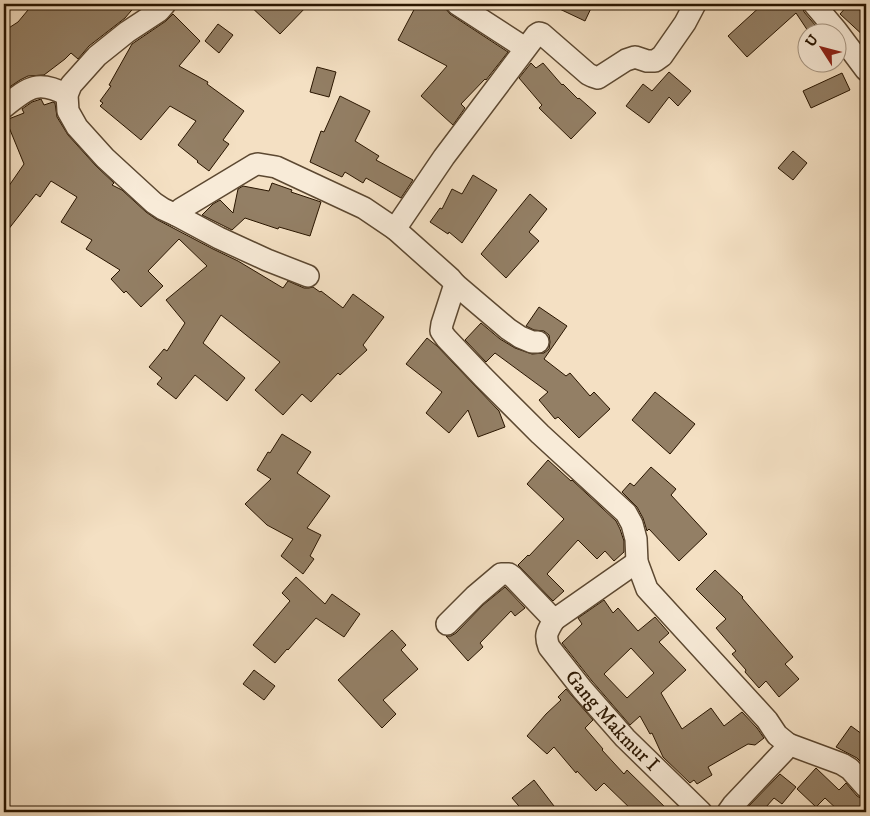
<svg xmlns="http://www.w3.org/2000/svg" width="870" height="816" viewBox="0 0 870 816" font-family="'IM FELL DW Pica',serif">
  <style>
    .building { fill: #937f65; stroke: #291500; fill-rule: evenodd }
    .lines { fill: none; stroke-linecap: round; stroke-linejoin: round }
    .minor-casing { stroke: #5c4831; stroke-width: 24 }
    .minor { stroke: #f8ebd8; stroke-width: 21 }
    .labels { text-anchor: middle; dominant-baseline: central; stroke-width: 4.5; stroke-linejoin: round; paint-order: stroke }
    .street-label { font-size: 20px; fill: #291500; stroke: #f8ebd8 }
  </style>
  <rect width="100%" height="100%" fill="#f4e0c3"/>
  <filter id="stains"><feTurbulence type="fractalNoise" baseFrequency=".004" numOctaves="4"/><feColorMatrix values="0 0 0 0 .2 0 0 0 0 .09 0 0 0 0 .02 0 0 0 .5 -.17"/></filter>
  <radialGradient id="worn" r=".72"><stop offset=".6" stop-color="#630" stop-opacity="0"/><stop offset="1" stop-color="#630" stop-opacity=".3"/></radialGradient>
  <path class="building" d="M33,4H137L125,18L89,46L78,59L71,53L65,59L44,75L28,76L20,80L8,88L4,80V31L18,22Z
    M248,4H309L280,34Z
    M417,4H436L446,9L450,14L508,52L486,80L485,79L461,104L465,108L453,125L421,96L447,66L398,40Z
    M549,4H593L585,21Z
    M763,4H802L804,12L816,26L808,31L796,13L747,57L728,36Z
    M849,4H857L866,12V38L840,14Z
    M173,14L200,41L179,66L208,82L207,84L244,111L223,140L229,144L209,171L197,162L198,161L178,145L196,121L170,106L141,140L100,106L103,103L100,101L111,86L109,85L132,44L166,21Z
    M218,24L233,35L219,53L205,41Z
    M531,63L536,68L543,63L562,85L563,84L578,99L579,98L596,113L571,139L539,108L542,105L519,78Z
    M317,67L336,72L329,97L310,92Z
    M669,72L691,91L678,106L669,97L649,123L626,106L643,84L652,91Z
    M842,73L850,90L811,108L803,91Z
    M340,96L370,111L355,141L379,156L376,160L413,180L401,198L366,178L363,183L345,172L342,177L310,162L321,131L324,132Z
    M41,99L44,105L53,102L55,103L57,117L68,135L96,166L114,183L112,185L122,190L146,212L156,219L213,249L238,261L283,288L288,281L304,288H309L313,287L320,292L321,291L343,308L353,294L384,317L363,345L367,350L340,375L338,373L311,402L302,394L283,415L255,390L280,362L221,315L203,343L245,378L227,401L195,375L176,399L157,384L162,378L149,367L164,349L167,351L185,323L166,300L207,266L179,239L148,271L163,286L141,307L126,291L124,293L111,279L120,270L86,249L92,240L61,222L77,197L51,181L40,197L36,194L4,235V193L24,164L6,120L24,113L22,109L32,102Z
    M793,151L807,163L793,180L778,168Z
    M473,175L497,190L462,243L449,232L448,234L430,222L440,208L442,209L452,189L462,194Z
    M272,183L292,190L291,192L321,202L310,236L279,227L278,229L245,218L232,230L202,215L213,204L220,200L233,213L238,189L243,186L269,191Z
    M530,194L547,209L529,232L539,241L506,278L481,254Z
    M539,307L567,326L544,359L566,376L570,373L590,396L594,392L610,409L579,438L558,417L555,419L539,400L548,392L495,353L486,362L465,340L481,323L500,339L515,348L532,354L544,353L549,349L550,342L549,335L544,331L534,330L526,326Z
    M427,338L437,346L499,411L505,427L478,437L468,410L449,433L426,413L442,392L406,364Z
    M655,392L695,424L670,454L632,420Z
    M282,434L311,452L297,473L330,496L307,528L321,535L310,556L314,559L303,574L281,556L293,539L267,525L245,504L271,479L257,470L268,452L270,453Z
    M548,460L571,481L572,480L616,521L620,529L624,541V552L614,561L605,551L597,559L578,540L547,574L564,591L553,601L518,565L528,555L529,556L564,519L527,484Z
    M651,467L676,489L671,495L707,534L679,561L649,529L647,531L643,518L637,507L622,492L630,483L634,486Z
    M715,570L743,597L742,598L793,657L785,664L799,679L779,697L766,681L759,688L745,672L746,670L732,654L736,651L716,628L726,619L696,589Z
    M296,577L325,604L332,594L360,614L344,637L316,618L288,650L287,649L275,663L253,645L290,601L282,593Z
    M505,587L525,608L515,616L511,611L480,643L483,647L468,661L446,636H451L456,633L483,605Z
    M604,600L613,613L618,608L638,631L655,617L669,633L659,642L686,670L661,693L682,729L711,708L724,726L742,712L757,728L764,738L755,745L748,744L708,767L712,775L697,784L694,780L690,783L663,757L652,733L650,734L640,716L630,725L592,681L562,643L582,624L578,618ZM631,648L654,673L627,698L604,674Z
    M392,630L406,645L401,650L418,669L383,700L396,714L382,728L338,680Z
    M254,670L275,686L264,700L243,684Z
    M566,689L593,720L585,728L603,749L602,750L624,774L627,770L670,812H634L604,783L596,791L577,771L576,773L554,747L547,754L527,736L546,714L561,700L558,697Z
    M851,726L866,737V767L857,758L836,747Z
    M816,768L839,790L846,783L857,796L862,799H866V812H840L825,798L816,807L797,789Z
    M780,774L796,787L782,804L774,798L766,807L772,812H743Z
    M534,780L554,806L547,812H524L512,798Z"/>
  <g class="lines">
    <defs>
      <g id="minor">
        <path d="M165,4L159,11L127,32L97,56L71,85L67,95L68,111L77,127L105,158L154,203L163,209L176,215L181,209L254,165L258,164L276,167L364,208L395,229L450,278L455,284L442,324L441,331L446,338L483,377L540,434L626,513L632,524L636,539L637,562L647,589L767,720L777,735L788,744L784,751L733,805L728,812"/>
        <path d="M457,4L525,48"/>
        <path d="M814,4L836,30L866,70"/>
        <path d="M4,107C28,88 37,79 67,95"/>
        <path d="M176,215L219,238L267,260L308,276"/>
        <path d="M395,229L444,157L536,35L539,33L542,34L588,74L592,76L598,78L626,60L635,57L647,61H655L662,56L685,23L695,4"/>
        <path d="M455,284L508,329L520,337L532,342H538"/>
        <path id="s1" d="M554,620C548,631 544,634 549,647L582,689L625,738L701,812"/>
        <path d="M447,624L475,596L501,574H509L513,577L554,620L637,562"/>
        <path d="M788,744L842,764L850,769L866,787"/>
      </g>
    </defs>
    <use href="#minor" class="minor-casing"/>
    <use href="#minor" class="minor"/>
  </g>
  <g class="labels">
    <g class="street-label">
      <text stroke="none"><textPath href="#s1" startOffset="126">Gang Makmur I</textPath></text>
    </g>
  </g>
  <rect width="870" height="816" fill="none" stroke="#f4e0c3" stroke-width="20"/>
  <rect x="5" y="5" width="860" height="806" fill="none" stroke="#291500" stroke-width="2.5"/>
  <rect x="10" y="10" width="850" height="796" fill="none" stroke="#291500"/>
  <g transform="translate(822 48) rotate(306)"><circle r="24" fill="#f8ebd8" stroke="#a59582"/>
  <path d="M0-4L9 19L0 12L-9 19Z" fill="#8f2418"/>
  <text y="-8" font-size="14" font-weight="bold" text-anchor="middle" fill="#291500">U</text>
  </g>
  <rect width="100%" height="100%" filter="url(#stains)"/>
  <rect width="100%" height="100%" fill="url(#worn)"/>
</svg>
